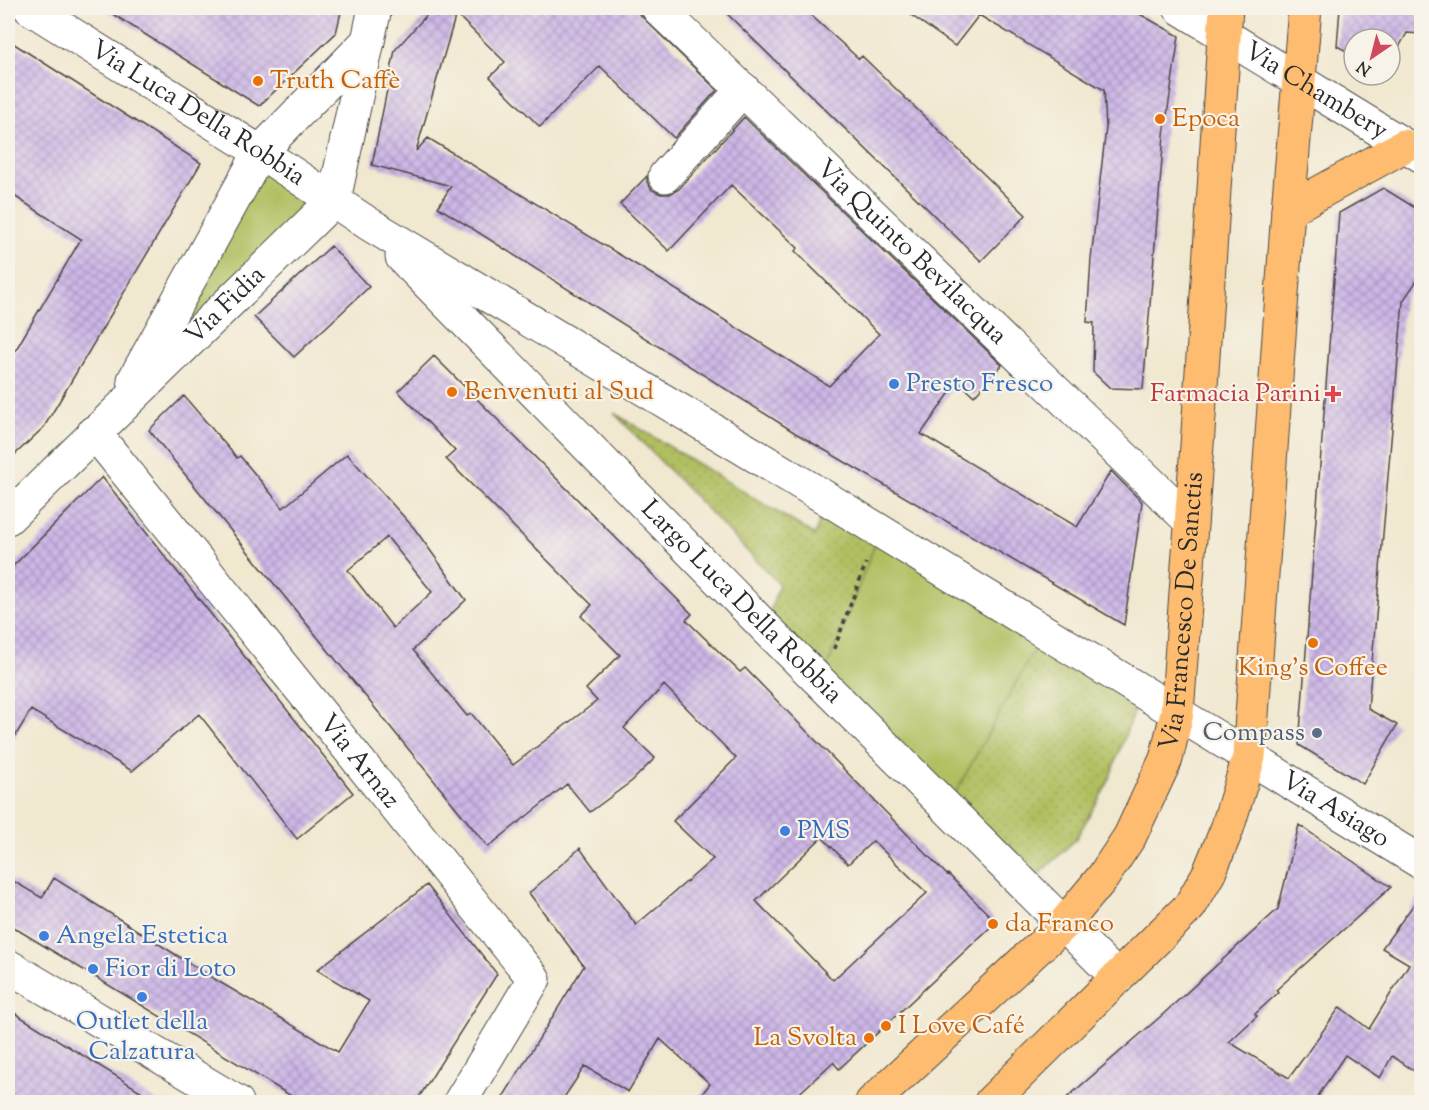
<svg xmlns="http://www.w3.org/2000/svg" width="1429" height="1110" viewBox="0 0 1429 1110" font-family="'Sorts Mill Goudy',serif">
  <style>
    .grass { fill: url(#grass-dots); stroke: #6e7546; stroke-width: 1.5 }
    .park { fill: #b1bf61; stroke: #6e7546; stroke-width: 1.5 }
    .building { fill: url(#building-cross-hatch); fill-rule: evenodd }
    .lines { fill: none; stroke-linecap: round; stroke-linejoin: round }
    .minor-casing { stroke: #494744; stroke-width: 35 }
    .major-casing { stroke: #494744; stroke-width: 35 }
    .path { stroke: #494744; stroke-width: 4; stroke-dasharray: 4.5 4.5; stroke-linecap: butt }
    .minor { stroke: #fff; stroke-width: 33 }
    .major { stroke: #fdbc6f; stroke-width: 33 }
    .food-dot { fill: #e8710a; stroke: #f7f3e8; stroke-width: 2 }
    .shop-dot { fill: #3f7fe0; stroke: #f7f3e8; stroke-width: 2 }
    .health-dot { fill: #e0444e; stroke: #f7f3e8; stroke-width: 2 }
    .service-dot { fill: #5c6f8a; stroke: #f7f3e8; stroke-width: 2 }
    .labels { text-anchor: middle; dominant-baseline: central; stroke-width: 4.5; stroke-linejoin: round; paint-order: stroke }
    .food-label { font-size: 26px; fill: #c56008; stroke: #f7f3e8; text-anchor: start }
    .street-label { font-size: 26px; fill: #2b2b2b; stroke: #f7f3e8 }
    .shop-label { font-size: 26px; fill: #366cbe; stroke: #f7f3e8; text-anchor: start }
    .health-label { font-size: 26px; fill: #be3a42; stroke: #f7f3e8; text-anchor: end }
    .service-label { font-size: 26px; fill: #4e5e75; stroke: #f7f3e8; text-anchor: end }
  </style>
  <defs>
    <pattern id="grass-dots" width="8" height="8" patternUnits="userSpaceOnUse" patternTransform="scale(1.5)"><rect width="8" height="8" fill="#b1bf61"/><path d="M2 2h.1M6 6h.1" fill="none" stroke="#98a454" stroke-width="1.8" stroke-linecap="round"/></pattern>
    <pattern id="building-cross-hatch" width="8" height="8" patternUnits="userSpaceOnUse" patternTransform="scale(1.5)"><rect width="8" height="8" fill="#ceb7e8"/><path d="M0 0l8 8M0 8l8-8" fill="none" stroke="#a795bc"/></pattern>
  </defs>
  <rect width="100%" height="100%" fill="#f7f3e8"/>
  <filter id="ink" filterUnits="userSpaceOnUse"><feTurbulence type="fractalNoise" baseFrequency=".0167" numOctaves="2"/><feDisplacementMap in="SourceGraphic" scale="12" xChannelSelector="R" yChannelSelector="G"/><feConvolveMatrix kernelMatrix="1 2 1 2 8 2 1 2 1" color-interpolation-filters="sRGB"/></filter>
  <filter id="wash" filterUnits="userSpaceOnUse"><feTurbulence type="fractalNoise" baseFrequency=".008" numOctaves="4" result="noise"/><feDisplacementMap in="SourceGraphic" scale="24" xChannelSelector="R" yChannelSelector="G"/><feGaussianBlur stdDeviation="1.35" result="paint"/><feColorMatrix in="noise" values="0 0 0 0 0 0 0 0 0 0 0 0 0 0 0 0 0 1.4 0 .05"/><feComposite in="paint" operator="in"/></filter>
  <g filter="url(#wash)">
    <rect width="100%" height="100%" fill="#f1e8d0"/>
    <path class="grass" d="M614,413L815,535L826,498L1141,691L1107,785L1075,840L1026,887L765,627L779,584Z"/>
    <path class="park" d="M260,152L334,200L197,333L171,313Z
      M878,537L1044,632L947,808L821,683Z"/>
    <g id="blocks">
      <path class="building" d="M103,8H342L336,33L259,106Z
        M433,8H633L717,90L674,138L600,66L540,127L490,77L505,62L456,14L416,151L428,138L648,272L829,386L879,334L795,251L798,248L731,185L669,251L620,204L647,176V182L652,190L661,194H670L679,189L744,117L1002,365L974,396L958,381L921,434L1077,527L1111,471L1142,502L1124,625L797,434L438,207L451,186L372,165L395,50Z
        M721,8H803L859,59L862,56L1026,215L981,261Z
        M901,8H1129L1179,36L1164,135L1143,389L1110,388L1093,372L1094,323L1087,322L1091,259L1106,128L1104,90L979,15L955,46Z
        M1340,8H1422V34L1407,33L1390,63V39H1354V55L1337,46Z
        M8,40L201,163L44,427L8,461V363L81,239L8,192Z
        M1383,188L1422,212V273L1403,301L1368,709L1397,725L1363,784L1299,745L1339,213Z
        M331,246L369,287L294,357L254,317Z
        M434,356L692,614L686,620L740,672L745,668L947,875L948,874L996,922L839,1069L833,1062L790,1102H695L710,1084L660,1039L628,1092L585,1066L561,1102H500L584,966L529,893L580,848L636,925L713,859L673,821L736,758L664,685L624,728L655,758L632,781L590,812L567,784L488,847L149,430L184,396L237,458L240,456L283,508L347,454L414,528L466,600L413,650L467,716L471,713L513,765L597,701L586,689L620,655L581,616L592,605L446,459L455,451L398,391ZM387,537L432,592L393,628L348,570ZM822,837L848,864L873,841L927,893L833,980L756,901Z
        M102,477L353,793L297,839L199,714L132,771L31,710L8,748V571Z
        M1299,825L1391,887L1276,990L1278,993L1255,1014L1257,1016L1229,1042L1289,1078L1340,1007L1369,1029L1409,964L1382,948L1422,893V1076L1392,1056L1380,1078L1345,1055L1318,1096L1330,1102H1062L1160,1017L1278,909Z
        M8,878L42,898L54,878L216,980L338,1052L369,1001L317,970L427,885L497,974L416,1102H301L8,924Z
        M8,1009L158,1102H8Z"/>
    </g>
  </g>
  <g filter="url(#ink)">
    <use href="#blocks" fill-opacity="0" stroke="#494744" stroke-width="1.5"/>
    <g class="lines">
      <defs>
        <g id="minor">
          <path id="s1" d="M30,8L260,152L369,224L826,498L1422,863"/>
          <path id="s2" d="M658,8L1191,522"/>
          <path id="s3" d="M1180,8L1422,156"/>
          <path d="M665,176L743,89"/>
          <path d="M334,200L375,8"/>
          <path id="s4" d="M402,257L765,627L1118,978"/>
          <path d="M134,380L260,152L368,41"/>
          <path id="s5" d="M94,432L534,979L460,1102"/>
          <path id="s6" d="M8,518L334,200"/>
          <path d="M8,966L237,1102"/>
        </g>
        <g id="major">
          <path d="M1288,210L1404,146"/>
          <path id="s7" d="M872,1102L1064,924L1103,877L1130,836L1166,759L1177,713L1198,432L1226,8"/>
          <path d="M991,1102L1190,906L1209,873L1227,829L1249,757L1288,210L1305,8"/>
        </g>
      </defs>
      <use href="#minor" class="minor-casing"/>
      <use href="#major" class="major-casing"/>
      <path class="path" d="M834,649L866,563"/>
      <use href="#minor" class="minor"/>
      <use href="#major" class="major"/>
    </g>
  </g>
  <g class="food-dot">
    <circle cx="258" cy="81" r="6"/>
    <circle cx="1160" cy="119" r="6"/>
    <circle cx="452" cy="392" r="6"/>
    <circle cx="1313" cy="643" r="6"/>
    <circle cx="993" cy="924" r="6"/>
    <circle cx="886" cy="1026" r="6"/>
    <circle cx="869" cy="1038" r="6"/>
  </g>
  <g class="shop-dot">
    <circle cx="894" cy="384" r="6"/>
    <circle cx="785" cy="831" r="6"/>
    <circle cx="44" cy="936" r="6"/>
    <circle cx="93" cy="969" r="6"/>
    <circle cx="142" cy="997" r="6"/>
  </g>
  <path class="health-dot" d="M1330 385h6v6h6v6h-6v6h-6v-6h-6v-6h6z"/>
  <circle class="service-dot" cx="1317" cy="733" r="6"/>
  <g class="labels">
    <g class="food-label">
      <text x="270" y="81">Truth Caffè</text>
      <text x="1172" y="119">Epoca</text>
      <text x="464" y="392">Benvenuti al Sud</text>
      <text x="1313" y="668" text-anchor="middle">King's Coffee</text>
      <text x="1005" y="924">da Franco</text>
      <text x="898" y="1026">I Love Café</text>
      <text x="857" y="1038" text-anchor="end">La Svolta</text>
    </g>
    <g class="street-label">
      <text stroke="none"><textPath href="#s3" startOffset="159">Via Chambery</textPath></text>
      <text stroke="none"><textPath href="#s1" startOffset="198">Via Luca Della Robbia</textPath></text>
      <text stroke="none"><textPath href="#s2" startOffset="352">Via Quinto Bevilacqua</textPath></text>
      <text stroke="none"><textPath href="#s6" startOffset="304">Via Fidia</textPath></text>
      <text stroke="none"><textPath href="#s4" startOffset="484">Largo Luca Della Robbia</textPath></text>
      <text stroke="none"><textPath href="#s7" startOffset="606">Via Francesco De Sanctis</textPath></text>
      <text stroke="none"><textPath href="#s5" startOffset="423">Via Arnaz</textPath></text>
      <text stroke="none"><textPath href="#s1" startOffset="1532">Via Asiago</textPath></text>
    </g>
    <g class="shop-label">
      <text x="906" y="384">Presto Fresco</text>
      <text x="797" y="831">PMS</text>
      <text x="56" y="936">Angela Estetica</text>
      <text x="105" y="969">Fior di Loto</text>
      <text x="142" y="1022" text-anchor="middle">Outlet della<tspan x="142" dy="30">Calzatura</tspan></text>
    </g>
    <g class="health-label">
      <text x="1321" y="394">Farmacia Parini</text>
    </g>
    <g class="service-label">
      <text x="1305" y="733">Compass</text>
    </g>
  </g>
  <rect width="1429" height="1110" fill="none" stroke="#f7f3e8" stroke-width="30"/>
  <g transform="translate(1372 57) rotate(215)"><circle r="28" fill="#f7f3e8" stroke="#a5a39c" stroke-width="1.5"/>
  <path d="M0-4.5L10 22L0 15L-10 22Z" fill="#d1495b"/>
  <text y="-9" font-size="16" font-weight="bold" text-anchor="middle" fill="#2b2b2b">N</text>
  </g>
</svg>
